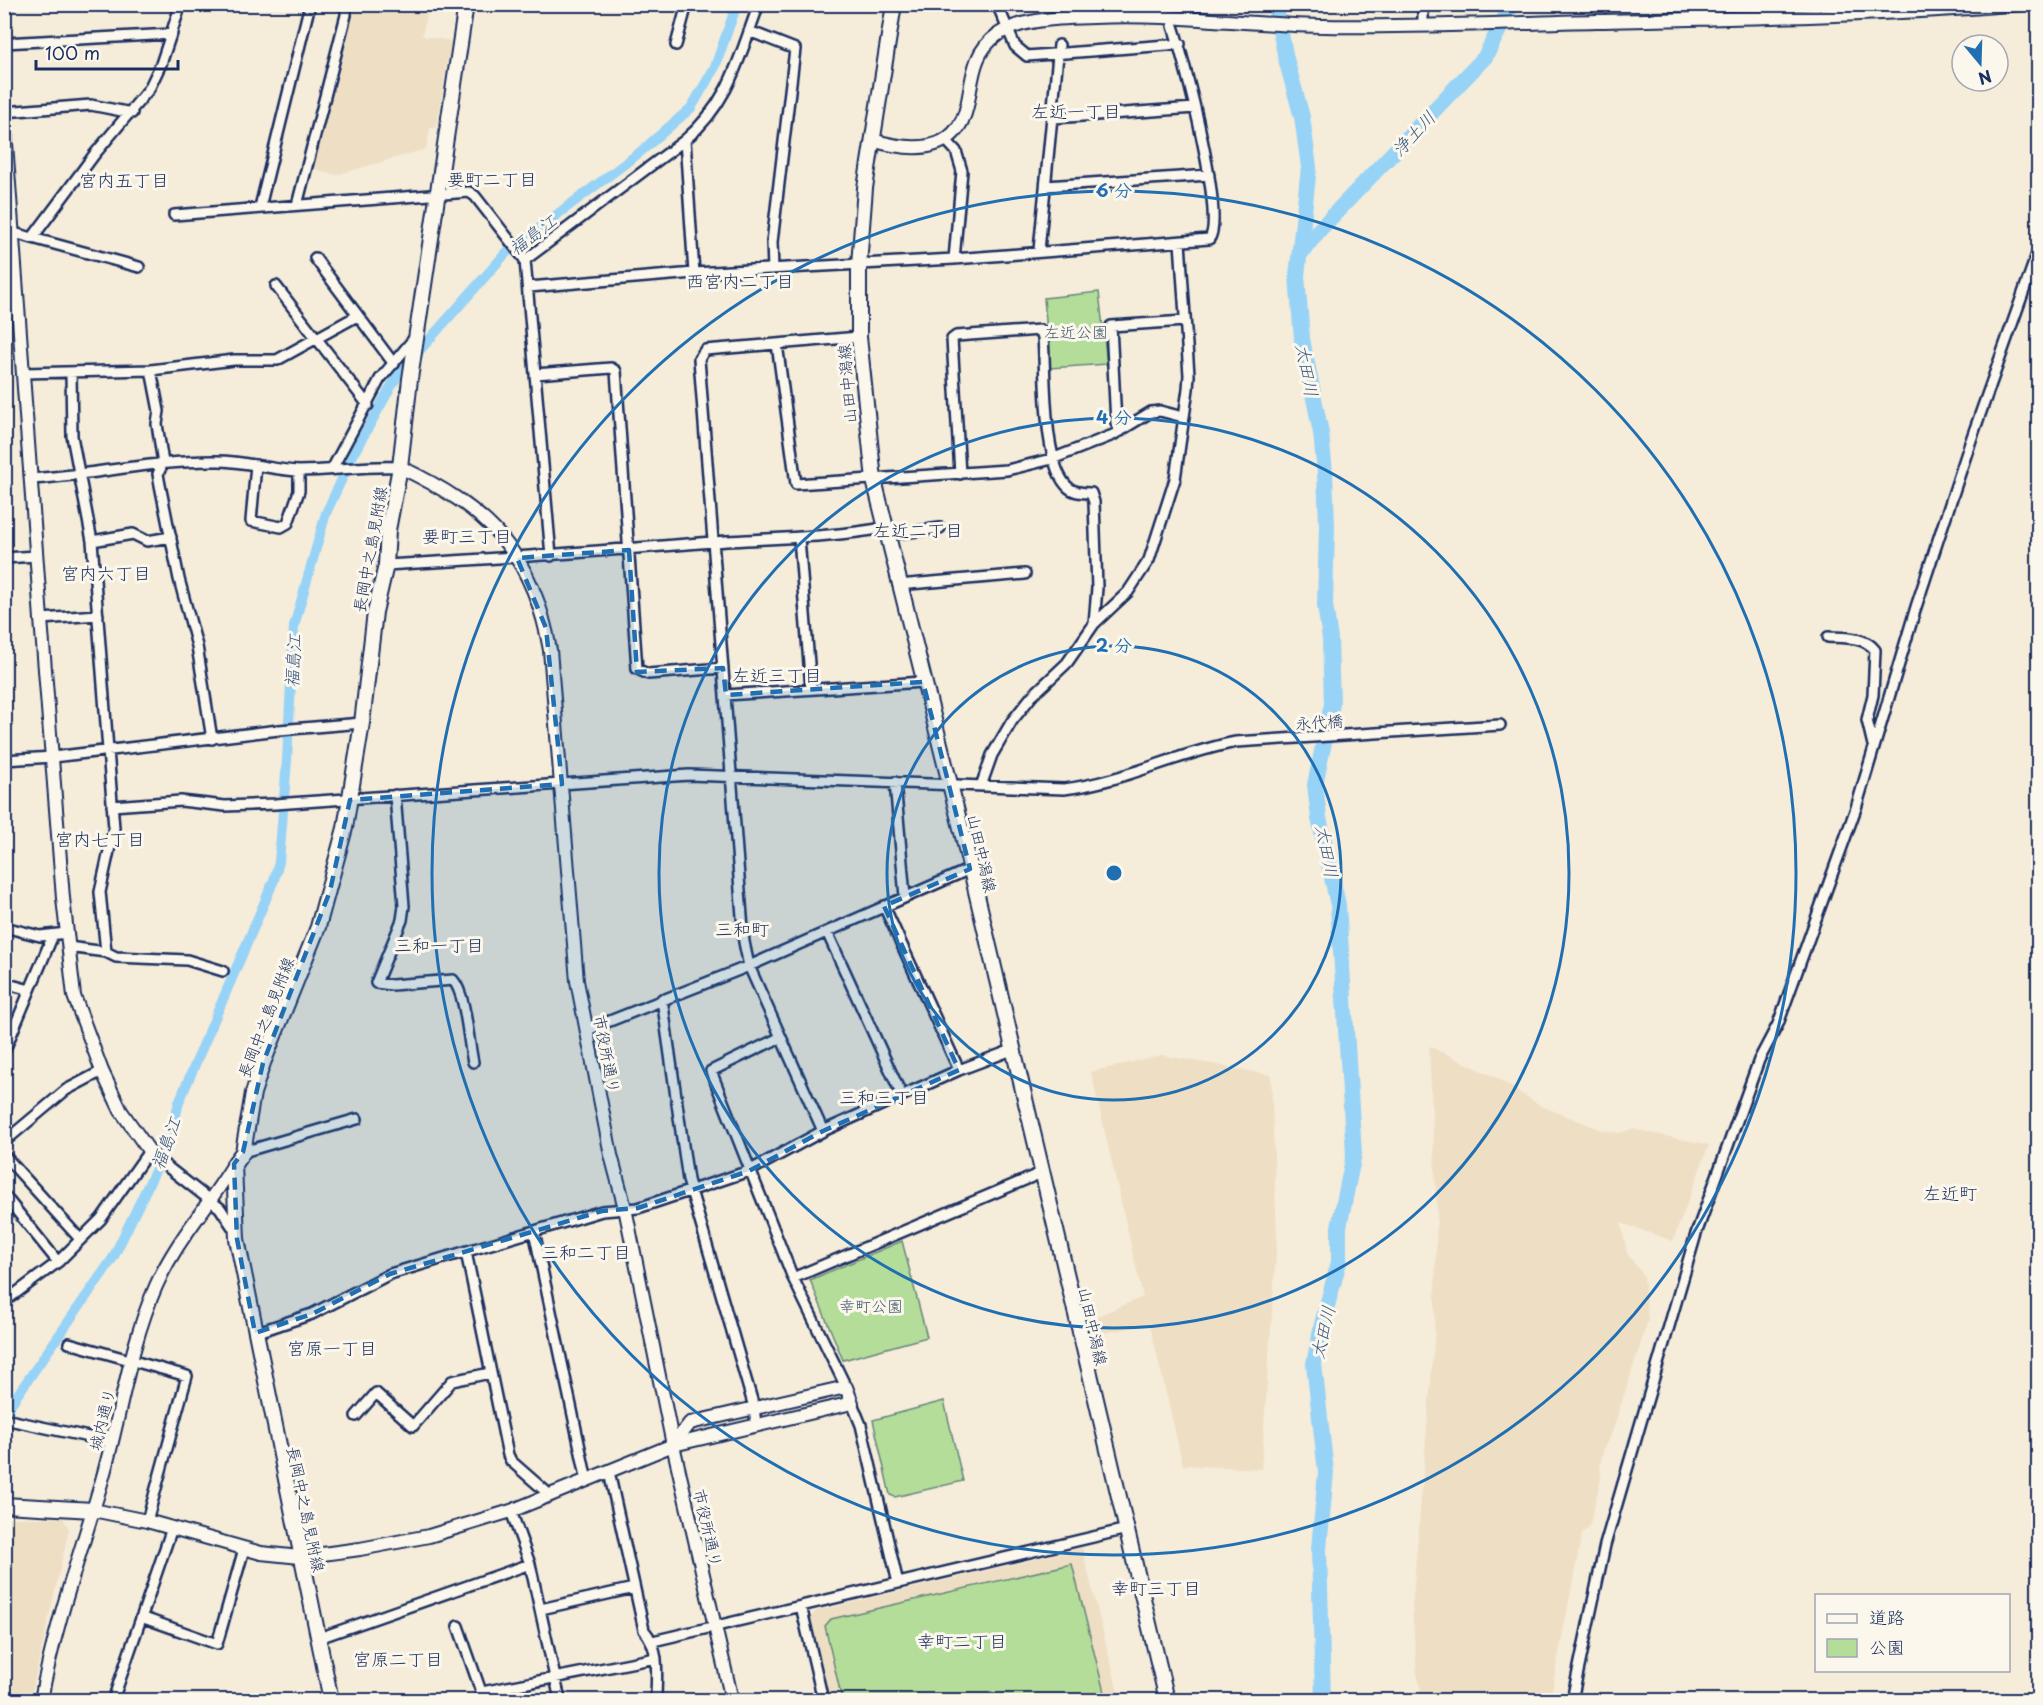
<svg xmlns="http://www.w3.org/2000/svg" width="2043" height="1705" viewBox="0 0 2043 1705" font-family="'Playpen Sans','Klee One',sans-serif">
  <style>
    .built { fill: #eedec4 }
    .green { fill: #b4dd9a; stroke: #68867c; stroke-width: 1.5 }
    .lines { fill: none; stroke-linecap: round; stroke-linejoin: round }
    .canal { stroke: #97d3f7; stroke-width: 10 }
    .river { stroke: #97d3f7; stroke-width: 16 }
    .minor-casing { stroke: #1b2f5e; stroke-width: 14 }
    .tertiary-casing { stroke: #1b2f5e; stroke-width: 16 }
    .secondary-casing { stroke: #1b2f5e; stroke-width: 18 }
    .minor { stroke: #fbf7ec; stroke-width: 9 }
    .tertiary { stroke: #fbf7ec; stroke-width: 12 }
    .secondary { stroke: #fbf7ec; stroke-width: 14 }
    .marked { fill: #1f6fb2; fill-opacity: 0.2; stroke: #1f6fb2; stroke-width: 4.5; stroke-dasharray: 12 8; stroke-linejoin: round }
    .ring { fill: none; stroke: #1f6fb2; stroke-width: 3 }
    .labels { text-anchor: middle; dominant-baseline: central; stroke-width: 6; stroke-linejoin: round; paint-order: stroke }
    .park-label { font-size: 16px; fill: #415a6d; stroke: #fbf7ec }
    .street-label { font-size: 16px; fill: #1b2f5e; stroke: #fbf7ec }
    .neighbourhood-label { font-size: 18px; fill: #1b2f5e; stroke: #fbf7ec }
    .water-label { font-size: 18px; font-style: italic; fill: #3a5884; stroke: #fbf7ec }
    .centre { fill: #1f6fb2; stroke: #fbf7ec; stroke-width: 3 }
    .ring-label { font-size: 18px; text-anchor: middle; font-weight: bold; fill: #1f6fb2; stroke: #fbf7ec; stroke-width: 6; stroke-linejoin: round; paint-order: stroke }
  </style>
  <rect width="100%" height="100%" fill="#f5ecda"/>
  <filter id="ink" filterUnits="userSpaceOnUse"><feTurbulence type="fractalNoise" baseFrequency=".0167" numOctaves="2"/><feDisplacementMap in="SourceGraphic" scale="12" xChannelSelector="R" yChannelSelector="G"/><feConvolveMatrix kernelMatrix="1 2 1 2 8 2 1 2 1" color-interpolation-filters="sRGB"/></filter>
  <g filter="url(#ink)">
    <path class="built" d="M351,5H429L422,36L451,41L436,128H430L426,149L336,175L308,167Z
      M1429,1046L1495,1077L1541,1106L1602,1130L1619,1133L1632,1129L1709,1145L1673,1241L1621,1223L1627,1253L1644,1277L1648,1321L1611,1435L1604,1448L1600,1465L1601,1478L1589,1527L1582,1533L1550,1700H1423L1417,1673L1412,1609L1434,1344L1437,1211Z
      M1162,1055L1271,1075L1277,1241L1261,1469L1183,1465L1150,1325L1091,1335L1090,1319L1143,1297L1091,1072Z
      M5,1518H63L69,1529L30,1700L5,1697Z
      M1082,1548L1120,1700H830L810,1619L816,1611Z"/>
    <path class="green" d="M1099,292L1107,364L1050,368L1044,298Z
      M902,1241L927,1337L843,1360L810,1280Z
      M944,1401L963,1481L895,1497L890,1495L873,1420Z
      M1072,1564L1106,1700H842L825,1626L831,1619Z"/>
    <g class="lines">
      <path class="canal" d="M4,1414L113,1258L170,1140L179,1102L274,880L279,862L287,760L294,626L326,513L355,451L397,376L506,253L639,153L691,108L715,67L737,4"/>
      <path class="river" d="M1275,4L1286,59L1302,117L1309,167L1297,276L1302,339L1321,433L1325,473L1327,525L1325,605L1330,639L1332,704L1315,785L1319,818L1338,905L1354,1154L1339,1227V1262L1322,1324L1314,1364L1326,1472L1319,1549L1323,1700
        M1301,253L1321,228L1485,57L1512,4"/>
      <defs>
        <path id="minor" d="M997,4L1015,46L1027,56L1180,44
          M1167,4V7
          M1423,4V25
          M4,9L10,4
          M749,31L795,49L772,242L773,269
          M4,43L172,34
          M676,45L687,4
          M4,112L91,105L132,113
          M1054,118L1195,108
          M945,139L956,151L962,171L954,259
          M685,140L694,273
          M1046,186L1209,175
          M297,205L346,15V4
          M260,207L310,4
          M174,215L469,192L475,196L525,260L551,556
          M14,233L139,267
          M33,237L94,155L149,89L161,64L181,4
          M1039,250L1059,45
          M315,258L394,364
          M525,260L685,140C730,102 739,57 759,4
          M276,286L368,405
          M529,287L694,273L954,259L1209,239C1227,220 1183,56 1173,26
          M777,344L796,484L1007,470L1052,459L1113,435L1151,412L1160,411L1183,417
          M151,370L159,411L157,424L163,463L158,474L160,485L179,579L197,646L212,739
          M23,373L151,370L234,360H277L357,316
          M71,373L72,436L92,541L114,828L100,892L106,952
          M536,374L611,368L616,371L637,669L648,674L723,668
          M1121,431L1116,423L1111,326L1185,321
          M256,465L251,521L281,527L288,523L299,491V471
          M332,469L380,379L417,335
          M960,474L952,339L956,336L1040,330L1043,337C1046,373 1042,466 1069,488C1075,493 1084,493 1091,493L1094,502L1097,588L1094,624
          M31,479C93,475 155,460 218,461C245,461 272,470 299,471C333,471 366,465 400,467
          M886,535L940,528
          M799,538L811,689
          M92,541L133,534L147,541L171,537
          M4,558L37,556
          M386,565C495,559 603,551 712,542C769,538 827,538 884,528
          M898,585L1025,574
          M41,619L98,615
          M1828,637C1844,638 1864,636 1875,650L1873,695L1867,720L1873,745
          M726,695L923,682
          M4,760L53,757L279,730L362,723
          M895,782L905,897
          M981,786L992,755L1012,721L1032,696L1067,663L1094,624L1128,592L1149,560L1175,479L1188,389L1189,375L1180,242
          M395,795L404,906L402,920L376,983L392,985L453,980C466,994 468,1041 473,1062
          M112,806L181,801L225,806L275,804L689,775L1064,789C1123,782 1177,753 1236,742L1500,725
          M884,906L959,1070
          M4,927L40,936L67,933
          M827,932L902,1096
          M68,947L106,952L116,957L187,960L223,971
          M4,983L30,990
          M662,999L688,1180L754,1407L756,1424
          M587,1030L749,966L970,869
          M781,1037L711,1071L793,1278L846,1387
          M4,1052L53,935
          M823,1131L749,966L744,942L699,359L705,350L859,337
          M4,1142L66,1090L102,1071
          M243,1152L357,1119
          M4,1155L80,1239
          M152,1155L220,1208L234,1229
          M4,1195L58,1262
          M534,1231L587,1481
          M466,1252L508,1455L511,1461L551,1496
          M793,1278L1041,1173
          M4,1302L58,1262L101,1219L149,1151
          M255,1333L312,1314L390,1274L602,1211L638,1208L749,1171L823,1131L959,1070L1012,1050
          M69,1343L187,1376L147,1521
          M852,1403L861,1425L898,1583
          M356,1416L376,1393L413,1426L452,1381L490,1373
          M4,1417L9,1420L112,1442
          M609,1472L644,1630C661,1650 656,1676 656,1700
          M511,1511L530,1564L560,1700
          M801,1606L823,1700
          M541,1609L634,1588
          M141,1617L217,1644L244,1549
          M458,1626L484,1700
          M319,1638L530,1564
          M653,1641L1127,1529
          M482,1692L656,1658
          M113,1700L172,1528
          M1572,1700L1605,1545L1696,1234L1759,1060L1778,1024L1856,808L1916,607L1971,440L2038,251"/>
        <path id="tertiary" d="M1709,19V4
          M4,116L41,619L63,898L74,996L102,1071L121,1111L152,1155
          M872,140C909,151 956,156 967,106C973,79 972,53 997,35C1022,18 1063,18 1093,17C1171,13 1248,25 1326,26C1416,28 1507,23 1597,21C1738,18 1880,16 2021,4
          M400,467C487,508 533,552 550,650L577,981L611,1155L625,1208L673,1445L732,1700
          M93,1510L147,1521L261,1553L300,1557L360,1549L429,1536L511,1511L673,1445L852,1403L846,1387L690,1423L673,1445
          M41,1700C54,1628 79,1558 100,1487C120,1421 128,1349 156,1286C176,1240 209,1206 234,1164"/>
        <path id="secondary" d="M894,4L865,188L859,265V337L874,480L962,832L1167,1700
          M4,1505L93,1510
          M331,1700L237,1239L234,1164L243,1152L253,1093L263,1063L318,927L345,828L362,723L375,612L386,565L388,530L400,467L410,379L466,4"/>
      </defs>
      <use href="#minor" class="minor-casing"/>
      <use href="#tertiary" class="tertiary-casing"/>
      <use href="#secondary" class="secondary-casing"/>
      <use href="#minor" class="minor"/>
      <use href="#tertiary" class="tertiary"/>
      <use href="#secondary" class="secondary"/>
    </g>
  </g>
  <path class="marked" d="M629,550L637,672L723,668L726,695L923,682L970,869L884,906L959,1070L823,1131L749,1171L638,1208L602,1211L390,1274L312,1314L255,1333L237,1239L234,1164L243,1152L263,1063L330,891L350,800L562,784L546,628L517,558Z"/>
  <g class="ring">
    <circle cx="1114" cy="873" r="227"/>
    <circle cx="1114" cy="873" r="455"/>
    <circle cx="1114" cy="873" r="682"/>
  </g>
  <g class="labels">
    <g class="park-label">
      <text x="1076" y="331">左近公園</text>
      <text x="871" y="1305">幸町公園</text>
    </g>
    <g class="street-label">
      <text transform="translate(846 384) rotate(-95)">山田中潟線</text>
      <text transform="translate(369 549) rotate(-80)">長岡中之島見附線</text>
      <text transform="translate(1319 721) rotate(-4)">永代橋</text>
      <text transform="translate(983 853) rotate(77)">山田中潟線</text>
      <text transform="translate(265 1017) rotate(-69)">長岡中之島見附線</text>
      <text transform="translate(608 1054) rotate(79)">市役所通り</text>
      <text transform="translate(1094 1326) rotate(77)">山田中潟線</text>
      <text transform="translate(101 1419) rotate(-76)">城内通り</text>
      <text transform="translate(307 1509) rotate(78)">長岡中之島見附線</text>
      <text transform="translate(709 1528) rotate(77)">市役所通り</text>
    </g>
    <g class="neighbourhood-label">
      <text x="1076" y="110">左近一丁目</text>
      <text x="492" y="178">要町二丁目</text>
      <text x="124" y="179">宮内五丁目</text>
      <text x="740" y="280">西宮内二丁目</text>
      <text x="918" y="529">左近二丁目</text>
      <text x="467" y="535">要町三丁目</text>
      <text x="106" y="572">宮内六丁目</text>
      <text x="777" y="674">左近三丁目</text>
      <text x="100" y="838">宮内七丁目</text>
      <text x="742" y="928">三和町</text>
      <text x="439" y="944">三和一丁目</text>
      <text x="884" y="1096">三和三丁目</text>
      <text x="1950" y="1192">左近町</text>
      <text x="586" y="1251">三和二丁目</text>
      <text x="332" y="1347">宮原一丁目</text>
      <text x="1156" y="1587">幸町三丁目</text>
      <text x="962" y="1640">幸町二丁目</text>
      <text x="398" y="1658">宮原二丁目</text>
    </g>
    <g class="water-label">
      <text transform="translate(1413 133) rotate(-47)">浄土川</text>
      <text transform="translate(532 234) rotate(-37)">福島江</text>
      <text transform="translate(1308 370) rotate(79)">太田川</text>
      <text transform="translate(292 661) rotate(-87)">福島江</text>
      <text transform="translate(1328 851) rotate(79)">太田川</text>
      <text transform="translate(165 1143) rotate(-70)">福島江</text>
      <text transform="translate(1322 1332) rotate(-77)">太田川</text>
    </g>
  </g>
  <circle cx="1114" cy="873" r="9" class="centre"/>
  <g class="ring-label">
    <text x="1114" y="197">6 分</text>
    <text x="1114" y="424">4 分</text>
    <text x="1114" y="652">2 分</text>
  </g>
  <rect width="2043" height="1705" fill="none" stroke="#fbf7ec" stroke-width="24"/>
  <rect x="12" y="12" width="2019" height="1681" fill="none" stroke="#1b2f5e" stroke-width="2" filter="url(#ink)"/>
  <rect x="1815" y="1594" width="195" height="78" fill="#fbf7ec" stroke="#a1a7b3" stroke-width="1.5"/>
  <rect x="1827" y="1614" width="30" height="9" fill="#fbf7ec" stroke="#a1a7b3" stroke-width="1.5"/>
  <text x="1869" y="1624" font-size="18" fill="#1b2f5e">道路</text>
  <rect x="1827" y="1639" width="30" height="18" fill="#b4dd9a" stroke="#a1a7b3" stroke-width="1.5"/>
  <text x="1869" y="1654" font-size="18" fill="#1b2f5e">公園</text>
  <g transform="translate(1980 63) rotate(161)"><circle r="28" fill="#fbf7ec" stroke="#a1a7b3" stroke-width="1.5"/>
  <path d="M0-4.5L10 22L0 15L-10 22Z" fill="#1f6fb2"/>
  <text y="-9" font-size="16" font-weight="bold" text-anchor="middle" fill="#1b2f5e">N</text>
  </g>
  <path d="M36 60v9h142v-9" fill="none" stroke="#1b2f5e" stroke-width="3"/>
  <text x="45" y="60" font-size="18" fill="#1b2f5e" stroke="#fbf7ec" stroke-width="4.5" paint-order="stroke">100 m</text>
</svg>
